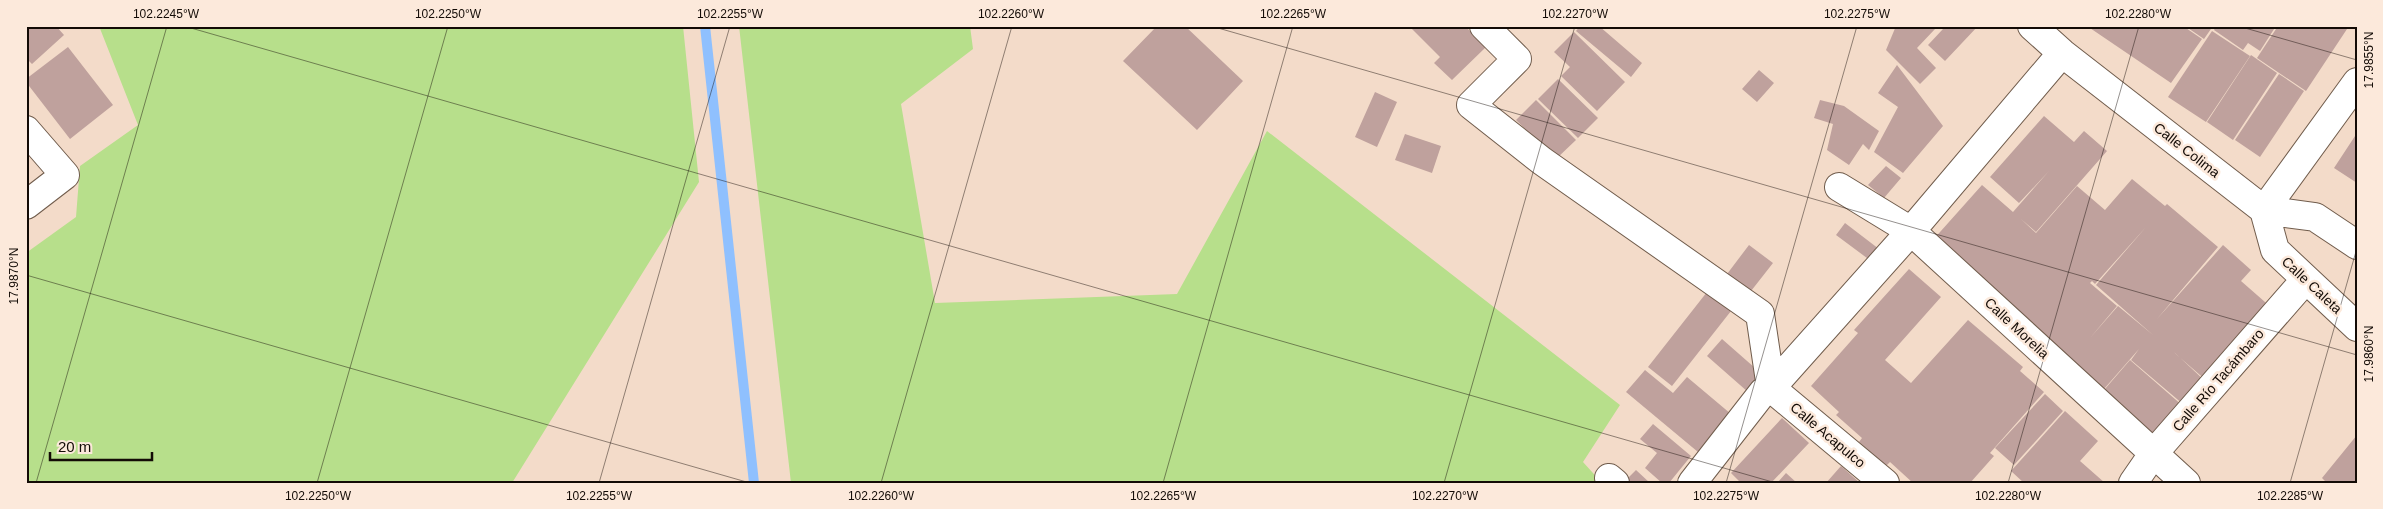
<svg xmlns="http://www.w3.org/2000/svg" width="2383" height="509" viewBox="0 0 2383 509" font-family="Helvetica,sans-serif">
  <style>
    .green { fill: #b7df8b }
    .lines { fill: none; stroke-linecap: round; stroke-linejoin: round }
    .stream { stroke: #8fc0fe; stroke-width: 10 }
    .building { fill: #bfa19d; fill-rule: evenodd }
    .minor-casing { stroke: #705c4c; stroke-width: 30 }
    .minor { stroke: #fff; stroke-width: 28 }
    .ticks { fill: none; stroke: #130b06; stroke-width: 1; stroke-opacity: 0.45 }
    .labels { text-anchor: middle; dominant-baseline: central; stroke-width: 5; stroke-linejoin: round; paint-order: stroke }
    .street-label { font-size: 14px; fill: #130b06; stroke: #fce9db }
    .neatline { fill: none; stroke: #130b06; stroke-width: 2 }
    .ticks-label { font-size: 12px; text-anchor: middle; fill: #130b06 }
  </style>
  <rect width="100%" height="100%" fill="#f3dbc9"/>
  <path class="green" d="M99,26H683L699,182L512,483H26V253L76,217L80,166L138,125Z
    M739,26H970L973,49L901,104L935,303L1177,294L1267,131L1620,405L1583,462L1602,483H791Z"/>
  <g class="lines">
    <path class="stream" d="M705,26L754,483"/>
  </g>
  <path class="building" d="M26,26H56L64,35L32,64L26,58Z
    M1157,26H1185L1243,81L1197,130L1123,61Z
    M1409,26H1465L1486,47L1452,80L1434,63L1440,57Z
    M1580,26H1599L1642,63L1631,77L1576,31Z
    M1896,26H1932L1935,29L1917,48L1936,68L1920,84L1886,50Z
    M1939,26H1978L1945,61L1928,45L1943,29Z
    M2087,26H2183L2202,39L2171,83Z
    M2185,26H2213L2204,39Z
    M2216,26H2276L2260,51L2248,43L2243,50L2214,30Z
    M2278,26H2349L2306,91L2257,58Z
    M2212,31L2250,56L2206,122L2168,97Z
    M1574,32L1625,82L1597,111L1561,76L1570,67L1554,52Z
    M68,47L113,105L70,139L26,82V79Z
    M2251,55L2277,73L2233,140L2207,122Z
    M1897,65L1943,126L1903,173L1874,152L1898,107L1878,93Z
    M1759,70L1774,83L1757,102L1742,89Z
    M2279,74L2304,91L2260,157L2235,140Z
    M1558,79L1598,118L1578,138L1538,99Z
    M1375,92L1397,102L1377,147L1355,137Z
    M1536,100L1576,140L1556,159L1516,120Z
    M1820,100L1844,106L1879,131L1869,150L1863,144L1849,165L1827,150L1833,124L1814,118Z
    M2044,116L2074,142L2084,131L2107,151L2036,232L2021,219L2036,233L2077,186L2105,210L2132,179L2165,206L2167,204L2218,247L2157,319L2223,245L2251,270L2241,281L2273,309L2208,382L2177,355L2199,329L2177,355L2174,352L2205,381L2184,405L2131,360L2139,349L2097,397L1932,241L1982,185L2013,212L2049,171L2019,203L1990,177ZM2146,227L2096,285L2153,335L2118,306L2090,338L2117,306L2090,283L2092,281L2095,284Z
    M2357,133V183L2334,168Z
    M1405,134L1441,146L1432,173L1395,160Z
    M1886,166L1901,178L1884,198L1868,185Z
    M1845,223L1879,249L1871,261L1836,235Z
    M1749,245L1773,263L1744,300L1721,282Z
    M1909,269L1941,297L1885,360L1911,383L1968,320L2023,367L2020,371L2044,392L1990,453L1994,456L1970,483H1913L1890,462L1886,466L1859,442L1862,438L1836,415L1839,412L1811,386L1858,333L1854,330Z
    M1707,292L1731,311L1672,386L1648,367Z
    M1722,339L1763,375L1748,392L1707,356Z
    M2130,360L2183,406L2150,442L2098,397Z
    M1645,370L1673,393L1687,377L1731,414L1698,452L1626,392Z
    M2045,394L2063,411L2014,465L1995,448Z
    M2065,411L2098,441L2080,461L2105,483H2024L2011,471Z
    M1782,418L1809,443L1771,483H1741L1731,473Z
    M1653,424L1691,456L1669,483H1662L1645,468L1657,453L1640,439Z
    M2357,435V483H2327L2322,478Z
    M1841,466L1860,483H1826Z
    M1636,470L1650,483L1625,481Z
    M1786,473L1797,483H1777Z"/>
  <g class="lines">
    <defs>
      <path id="minor" d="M1484,26L1517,59L1471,105L1542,161L1760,314L1771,388L1885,483
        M2032,26L2062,53L2264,210L2315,217L2357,245
        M26,130L65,175L26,205
        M1839,187L1911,231L2186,483
        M2264,210L2357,82
        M2264,210L2275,250L2357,327
        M1609,478L1615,483
        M1692,483L1763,392L1771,388L1911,231L2062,53
        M2133,483L2153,454L2306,279"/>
    </defs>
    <use href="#minor" class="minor-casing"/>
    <use href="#minor" class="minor"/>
  </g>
  <path class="ticks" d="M184,26L1776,483M1211,26L2357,355M2238,26L2357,60M26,275L750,483M36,483L167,26M317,483L448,26M599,483L730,26M881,483L1012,26M1163,483L1293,26M1444,483L1575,26M1726,483L1857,26M2008,483L2139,26M2290,483L2357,248"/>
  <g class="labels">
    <g class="street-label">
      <text transform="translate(2187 150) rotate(38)">Calle Colima</text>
      <text transform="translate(2312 285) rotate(43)">Calle Caleta</text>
      <text transform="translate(2017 328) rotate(43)">Calle Morelia</text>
      <text transform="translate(2218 380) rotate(-49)">Calle Río Tacámbaro</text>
      <text transform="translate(1828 435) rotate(40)">Calle Acapulco</text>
    </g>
  </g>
  <rect width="2383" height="509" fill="none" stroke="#fce9db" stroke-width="55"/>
  <path d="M50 452v8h102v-8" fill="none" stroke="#130b06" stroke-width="2.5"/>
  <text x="58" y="452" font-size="15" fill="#130b06" stroke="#fce9db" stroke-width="4" paint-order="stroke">20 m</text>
  <rect x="28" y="28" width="2328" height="454" class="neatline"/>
  <g class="ticks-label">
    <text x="166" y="18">102.2245°W</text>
    <text x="448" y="18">102.2250°W</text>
    <text x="730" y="18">102.2255°W</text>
    <text x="1011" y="18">102.2260°W</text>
    <text x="1293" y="18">102.2265°W</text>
    <text x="1575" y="18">102.2270°W</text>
    <text x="1857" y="18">102.2275°W</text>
    <text x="2138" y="18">102.2280°W</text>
    <text transform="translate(2369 60) rotate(-90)" y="4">17.9855°N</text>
    <text transform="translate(14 276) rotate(-90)" y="4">17.9870°N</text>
    <text transform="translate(2369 354) rotate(-90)" y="4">17.9860°N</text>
    <text x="318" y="500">102.2250°W</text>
    <text x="599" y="500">102.2255°W</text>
    <text x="881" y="500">102.2260°W</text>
    <text x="1163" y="500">102.2265°W</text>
    <text x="1445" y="500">102.2270°W</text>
    <text x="1726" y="500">102.2275°W</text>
    <text x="2008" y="500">102.2280°W</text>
    <text x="2290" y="500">102.2285°W</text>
  </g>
</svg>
